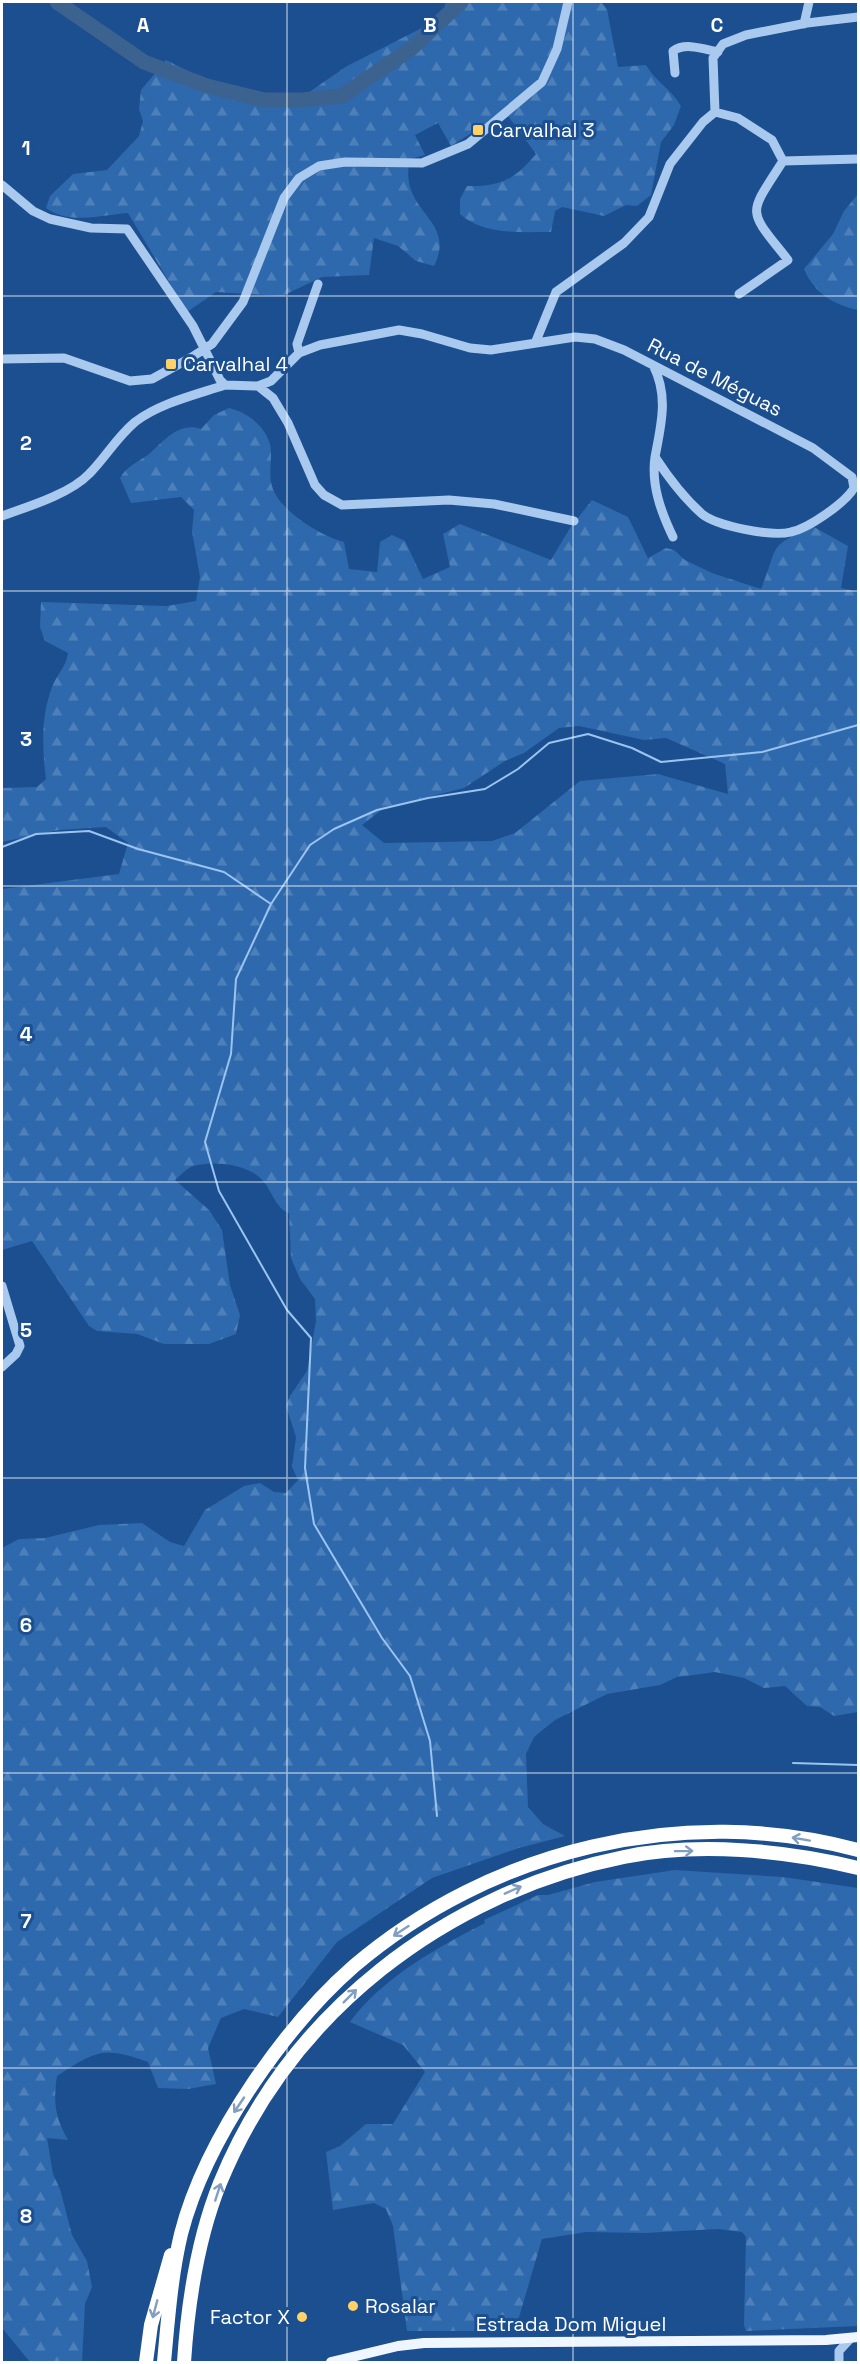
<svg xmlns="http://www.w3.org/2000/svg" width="860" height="2364" viewBox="0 0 860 2364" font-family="'Space Grotesk',sans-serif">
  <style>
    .forest { fill: url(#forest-firs); fill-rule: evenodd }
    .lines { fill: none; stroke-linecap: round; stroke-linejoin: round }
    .stream { stroke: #9cc4f0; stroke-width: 2 }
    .river { stroke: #3c6290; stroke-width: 15 }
    .minor { stroke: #a9c9ee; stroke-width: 9 }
    .major { stroke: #f0f6ff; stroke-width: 10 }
    .highway { stroke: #fff; stroke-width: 14 }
    .oneway { stroke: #829ec1 }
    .grid { fill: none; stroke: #fff; stroke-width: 1.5; stroke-opacity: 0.55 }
    .poi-dot { fill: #ffd166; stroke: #1b4f8f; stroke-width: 2 }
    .labels { text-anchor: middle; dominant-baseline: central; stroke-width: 6; stroke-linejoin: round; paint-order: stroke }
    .poi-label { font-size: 20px; fill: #fff; stroke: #1b4f8f; text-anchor: start }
    .street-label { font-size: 20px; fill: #fff; stroke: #1b4f8f }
    .grid-label { font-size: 20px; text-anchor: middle; font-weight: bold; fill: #fff; stroke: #1b4f8f; stroke-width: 6; stroke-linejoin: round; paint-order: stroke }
  </style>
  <defs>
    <pattern id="forest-firs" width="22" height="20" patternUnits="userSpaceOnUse" patternTransform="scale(1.5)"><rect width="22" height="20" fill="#2e69ad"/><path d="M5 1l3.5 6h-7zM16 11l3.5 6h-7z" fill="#4d80b9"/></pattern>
  </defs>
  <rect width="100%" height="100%" fill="#1b4f8f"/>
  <path class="forest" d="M446,2H601L607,9L618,67L646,65C656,82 671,89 681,106L674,125L661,142L651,195L637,206L626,205L604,216L562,207L555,211L551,232C522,232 482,235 460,214V199L467,186C501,187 515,179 536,154L505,112L451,146L438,123L415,135L425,155L410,159C397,213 458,218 434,266L416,261L398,246L374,238L369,275L322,277L282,296L216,292L187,312L128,213C101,215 69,225 46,208L50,196L73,174L107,170L139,136L143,121L139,109L141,90L166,60L202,78L259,95L302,97L347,66L420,29L444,8Z
    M858,194V310C834,305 814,293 804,269L833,234L844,211Z
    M229,408C247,412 265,426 270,444C273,457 268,473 272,486C278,510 321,536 344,542L349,569L377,572L380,542L392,535L405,541L423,579L450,567L443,534L460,524L551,560L570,528L592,500L628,517L648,558L666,548L674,550L685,560L712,573L761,589C779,546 766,546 814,527L848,546L841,588L858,592V1712L834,1716L820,1707L807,1706L785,1686L764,1688L744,1678L715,1672L694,1675L677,1677L660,1685L607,1694L555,1720L534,1737L526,1754L528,1807L543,1824L565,1836L519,1848L432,1878L337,1942L278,2017L244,2009L221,2018L208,2048L216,2084L188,2089L158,2088L148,2062C103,2046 96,2051 57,2076C53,2102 55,2117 68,2140L47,2138L53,2174L60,2189L72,2235L87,2261L92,2287L85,2304L82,2362H30L2,2328V1548L19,1539L45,1538L99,1525L142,1523L170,1542L184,1546L205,1510L244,1486L260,1483L274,1492L286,1493L298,1480L292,1467L296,1437L286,1406L290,1396L307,1371L316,1321L315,1299L300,1279L291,1258L289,1213C276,1209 272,1191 263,1181C249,1164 215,1160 193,1166C187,1168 180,1176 175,1180L209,1210L222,1230L230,1285L240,1315L236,1334L209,1344H164L137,1334L97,1331L89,1326L32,1241L2,1250V889L119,874L128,843L106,827L59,830L2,842V788L37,787L46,779C42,748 41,716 52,687C57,674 66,667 68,653L45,641L40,627L41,602L167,606L196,601L200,577L192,531L194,510L181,497L131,503L120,478C127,466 138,462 149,454C164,441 179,421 201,429L214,415ZM579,726L644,740L666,738L725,764L728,794L658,774L580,781L515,833L492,841L384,843L362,825L384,808L464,788L505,761L524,753L559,728Z
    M675,1870L783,1877L858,1888V2326L746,2331L744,2325L746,2237L742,2232L718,2229L645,2233L586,2232L542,2239L515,2331H407L393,2226L386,2209L374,2203L333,2210L326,2152L340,2146L366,2124H393L425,2072L403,2045L350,2022C383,1977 437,1948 485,1923L484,1920L538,1895H548L595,1882Z"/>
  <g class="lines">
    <path class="stream" d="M2,847L36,834L89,831L138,849L224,872L271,904L310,845L334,829L377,810L428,798L485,789L518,769L549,743L588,734L632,748L661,762L762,752L858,725
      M271,904L236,979L231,1054L205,1142L219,1191L287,1310L311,1338L305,1468L314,1524L382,1638L410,1676L430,1741L437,1816
      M793,1763L858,1765"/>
    <path class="river" d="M57,2L144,62L207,86L264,100H302L342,96L412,48L461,2"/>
    <path class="minor" d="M804,24L809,2
      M675,73L673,51C685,42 704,49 718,52
      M715,112L713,58L723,44L746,35L807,23L858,17
      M715,112L738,118L772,140L783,161
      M783,161L858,159
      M2,185L33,211L50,219L91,228L127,229L193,326L220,380L225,385L258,386L271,381L299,353L320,345L399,330L422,334L470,348L491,350L575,337L595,339L624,350L813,448L852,477L854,488
      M739,294L788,260C747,208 747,217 783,161
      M536,341L556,292L624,243L649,217L670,164L703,122L715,112
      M299,353L297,344L318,284
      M2,359L64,358L130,381L152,379L192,357L212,344L243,302L284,198L299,178L319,166L345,162L422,163L468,144L542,82L557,49L568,2
      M653,365C669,396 661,425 655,457C668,477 684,498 702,514C717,526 771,537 791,532C809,528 845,503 854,488
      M258,386L273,398L288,423L315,485L324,495L342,505L449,500L494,504L574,521
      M655,457C651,485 661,512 673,537
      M2,516C27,507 70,494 89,474C105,458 117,437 135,422C160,403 195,395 225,385
      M2,1286L20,1346L16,1354L2,1367
      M839,2362V2351L851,2338"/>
    <path class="major" d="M331,2362L398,2346L424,2343L826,2340L858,2337"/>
    <path class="highway" d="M146,2362L151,2325L171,2255
      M164,2362C168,2320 171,2276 181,2234C195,2180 223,2128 254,2082C282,2041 316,1999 354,1966C491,1849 684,1803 858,1850
      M184,2362C188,2302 197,2240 220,2183C290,2012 445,1893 624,1857C697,1842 786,1850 858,1868"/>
  </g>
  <defs><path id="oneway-shaft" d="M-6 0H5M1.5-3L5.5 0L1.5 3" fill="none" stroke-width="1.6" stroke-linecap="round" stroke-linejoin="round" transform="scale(1.5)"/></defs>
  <g class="oneway">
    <use href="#oneway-shaft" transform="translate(801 1839) rotate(-170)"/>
    <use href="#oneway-shaft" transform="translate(684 1851) rotate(-1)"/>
    <use href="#oneway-shaft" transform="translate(513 1890) rotate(-24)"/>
    <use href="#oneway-shaft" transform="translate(401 1931) rotate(147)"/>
    <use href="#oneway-shaft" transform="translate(350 1996) rotate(-45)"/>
    <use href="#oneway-shaft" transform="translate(239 2105) rotate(124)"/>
    <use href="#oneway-shaft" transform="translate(218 2192) rotate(-72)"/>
    <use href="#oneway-shaft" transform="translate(155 2309) rotate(105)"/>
  </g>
  <path class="grid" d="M287,2V2362M573,2V2362M2,296H858M2,591H858M2,886H858M2,1182H858M2,1478H858M2,1773H858M2,2068H858"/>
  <g class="poi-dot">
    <rect x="472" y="124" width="12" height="12" rx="3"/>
    <rect x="165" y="358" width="12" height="12" rx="3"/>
    <circle cx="353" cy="2306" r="6"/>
    <circle cx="302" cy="2317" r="6"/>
  </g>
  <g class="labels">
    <g class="poi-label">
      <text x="490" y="130">Carvalhal 3</text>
      <text x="183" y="364">Carvalhal 4</text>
      <text x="365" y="2306">Rosalar</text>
      <text x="290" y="2317" text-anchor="end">Factor X</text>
    </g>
    <g class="street-label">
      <text transform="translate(715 377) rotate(27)">Rua de Méguas</text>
      <text x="571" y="2324">Estrada Dom Miguel</text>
    </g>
  </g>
  <g class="grid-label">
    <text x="143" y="32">A</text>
    <text x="430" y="32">B</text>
    <text x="717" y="32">C</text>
    <text x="26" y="155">1</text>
    <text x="26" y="450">2</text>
    <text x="26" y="746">3</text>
    <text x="26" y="1041">4</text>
    <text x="26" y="1337">5</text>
    <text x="26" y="1632">6</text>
    <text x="26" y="1928">7</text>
    <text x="26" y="2223">8</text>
  </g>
  <rect width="860" height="2364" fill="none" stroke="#ffffff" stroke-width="6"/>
</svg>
